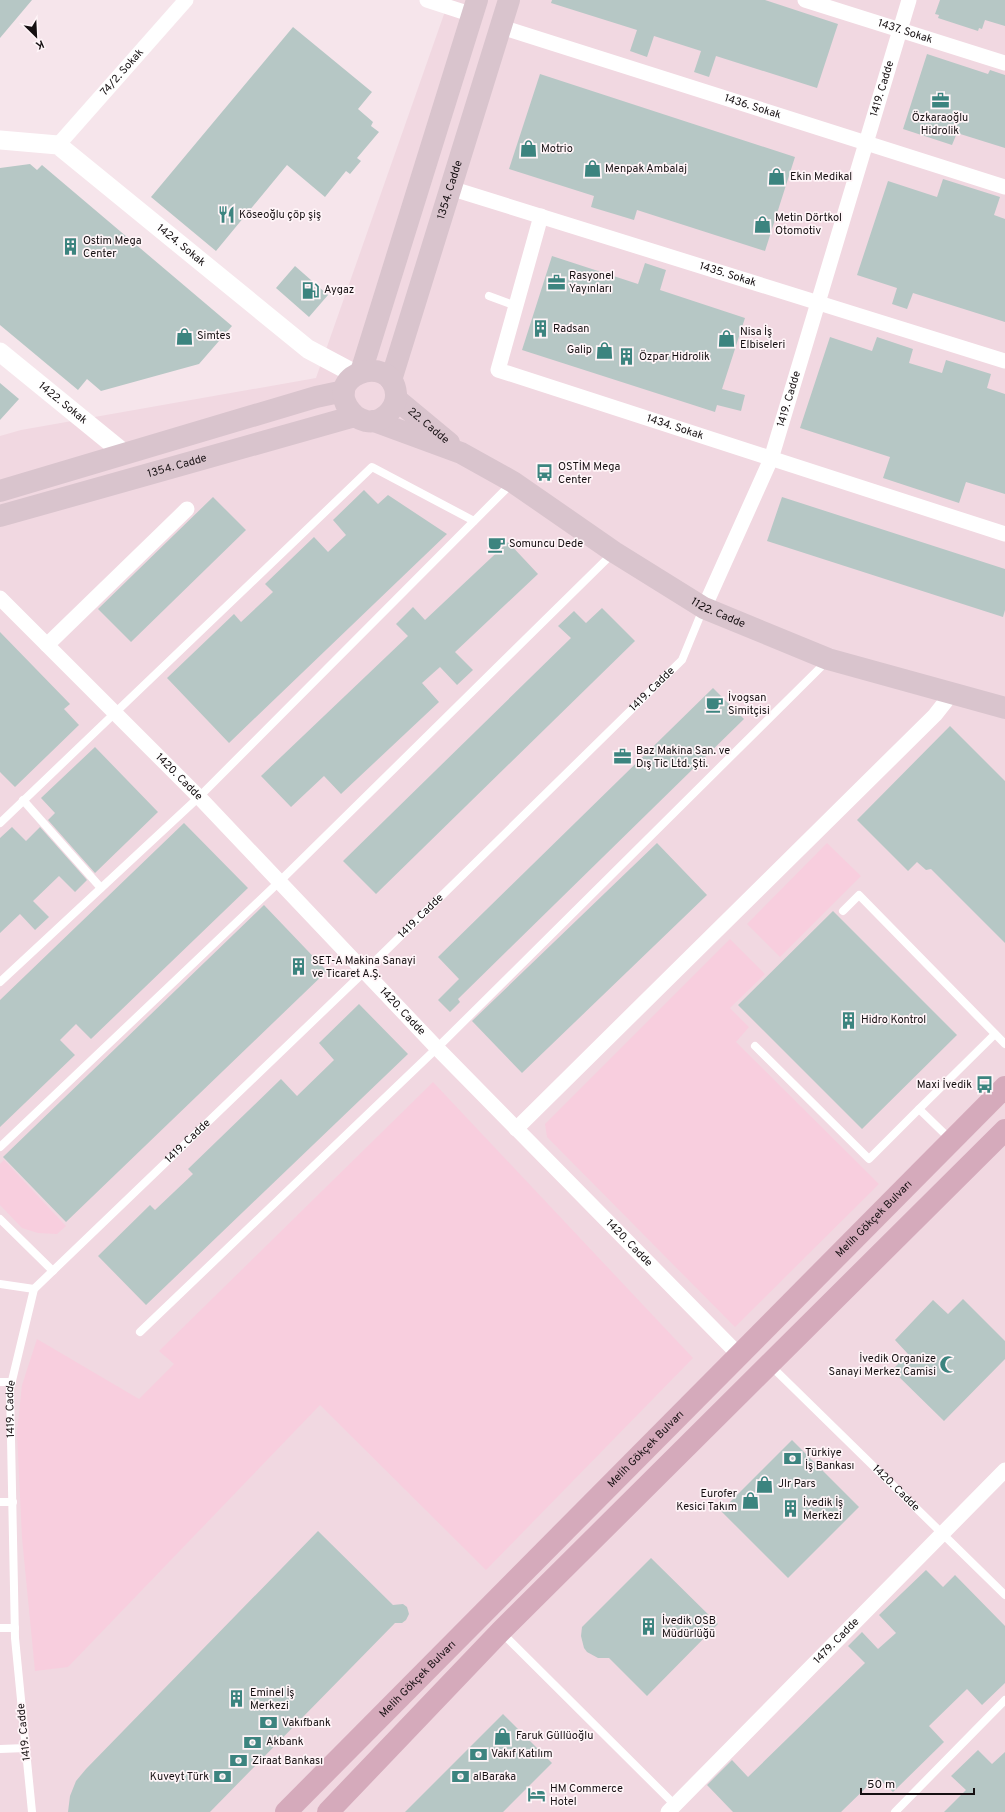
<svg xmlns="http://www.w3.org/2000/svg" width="1005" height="1812" viewBox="0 0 1005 1812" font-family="Overpass,sans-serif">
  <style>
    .built { fill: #f1d8e1 }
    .green { fill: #f8cede }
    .building { fill: #b6c7c5 }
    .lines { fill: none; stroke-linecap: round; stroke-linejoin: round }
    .service { stroke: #fff; stroke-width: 8 }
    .minor { stroke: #fff; stroke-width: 15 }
    .tertiary { stroke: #fff; stroke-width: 19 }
    .secondary { stroke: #d9c4cd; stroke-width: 22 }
    .primary { stroke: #d5aabb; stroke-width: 22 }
    .labels { text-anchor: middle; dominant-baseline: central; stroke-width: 3.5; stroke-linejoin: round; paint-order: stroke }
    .street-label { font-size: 11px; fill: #150f11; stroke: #fff5f8 }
    .poi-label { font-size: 11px; fill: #150f11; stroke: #fff5f8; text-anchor: start }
  </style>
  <rect width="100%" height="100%" fill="#f6e5eb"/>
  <path class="built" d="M449,0H1005V1812H0V436L21,430L316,378Z"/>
  <path class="green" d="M827,843L861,876L780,957L747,924Z
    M730,939L765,974L730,1008L749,1027L736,1042L879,1184L735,1327L547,1137L545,1124Z
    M433,1082L693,1358L486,1570L320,1405L68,1667L35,1671L22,1538L17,1432L22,1385L37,1339L139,1399L174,1364L159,1351Z
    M4,1160L66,1226L57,1234L38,1233L22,1228L0,1205V1164Z"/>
  <path class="building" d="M0,0H32L0,38Z
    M552,0H765L838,24L817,88L716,56L709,77L694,72L701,51L654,36L647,57L630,51L637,30L551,3Z
    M940,0H1005V26L985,20L982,29L979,28L978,31L938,18L939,15L935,14Z
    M293,27L372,92L358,109L373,122L371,126L379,132L357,158L361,161L350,174L346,171L325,197L287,165L216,251L151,197Z
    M927,54L988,74L990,70L1005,75V148L957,133L952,145L903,129Z
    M540,74L795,157L765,251L637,210L634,220L591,207L594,196L509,169Z
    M30,164L37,170L42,165L232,326L199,364L101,391L87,379L78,390L0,325V168Z
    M943,179L1000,197L994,215L1005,219V322L913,293L907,309L892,304L897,288L857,275L888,181L937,197Z
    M552,256L638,284L645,263L666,270L660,290L745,318L722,389L745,395L741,411L717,405L715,412L522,350Z
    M295,266L328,295L309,317L276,288Z
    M830,337L872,351L877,337L913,349L909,363L942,373L946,360L991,374L987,388L1005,394V494L966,482L959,503L883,478L890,457L800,428Z
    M0,383L19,399L0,420Z
    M364,490L378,504L388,495L447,534L229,743L167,678L234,614L241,622L273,592L265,584L314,537L328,552L346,535L333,520Z
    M213,497L246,530L131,642L98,609Z
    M782,497L1005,569V610L1003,617L767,541Z
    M508,542L538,574L455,652L473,670L457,685L440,667L422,683L439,702L341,794L324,776L291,807L261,776L408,636L396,624L413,607L425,620Z
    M602,608L635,641L376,894L343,861L571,638L558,626L574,611L586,623Z
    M0,632L70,704L64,709L79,725L15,787L0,772Z
    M713,688L744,719L458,999L460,1002L450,1012L438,1000L459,979L438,957Z
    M950,726L1005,781V943L931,869L926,870L917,862L908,871L857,820Z
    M95,747L158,812L95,873L48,820L55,813L41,798Z
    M184,823L248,888L91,1039L76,1024L60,1040L75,1055L0,1127V1000Z
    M12,827L26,841L40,827L87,880L75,892L59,876L33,901L49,917L35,930L20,914L0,933V838Z
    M657,843L707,895L522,1073L472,1021Z
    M264,905L327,971L66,1222L3,1157Z
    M833,911L957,1035L862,1129L738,1005Z
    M359,1004L408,1054L146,1305L98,1256L150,1205L155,1210L193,1174L188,1169L281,1079L297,1096L334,1060L319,1043Z
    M963,1299L1005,1341V1359L944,1421L892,1370L908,1354L895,1340L933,1300L948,1314Z
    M792,1440L859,1507L788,1578L721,1511Z
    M318,1531L393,1605L403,1604L407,1607L409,1614L406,1620L402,1623H395L210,1812H68L70,1796L76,1781L86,1769Z
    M651,1558L718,1624L647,1696L609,1658H598L587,1652L584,1648L581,1636L582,1627Z
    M926,1570L943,1587L955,1575L1005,1626V1683L982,1705L967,1689L929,1726L944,1742L893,1792L877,1777L841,1812H733L707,1785L732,1760L748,1777L865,1663L848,1646L862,1632L878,1649L896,1633L879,1615Z
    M503,1714L552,1763L503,1812H405Z
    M978,1750L992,1764L1005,1752V1812H944L966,1790L951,1776Z"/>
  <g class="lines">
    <g class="service">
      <path d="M489,296L516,306"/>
      <path d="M23,800L101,888"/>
      <path d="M0,823L372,467L474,521"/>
      <path d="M843,911L859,895L1005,1044"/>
      <path d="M0,982L199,797L513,482"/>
      <path d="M755,1046L869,1159L919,1109L951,1140"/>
      <path d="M919,1109L995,1034"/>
      <path d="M0,1147L279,882L613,553"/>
      <path d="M0,1219L53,1271"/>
      <path d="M0,1284L34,1289"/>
      <path d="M140,1332L437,1048L828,660"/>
      <path id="s1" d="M770,1365L1005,1595"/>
      <path d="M0,1382H12"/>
      <path d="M0,1502H13"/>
      <path d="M0,1628H15"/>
      <path d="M501,1632L675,1805"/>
      <path d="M0,1749L26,1748"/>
      <path id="s2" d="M32,1812L15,1638L10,1389L34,1289L365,971L682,660L703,609"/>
      <path d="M895,1812L1005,1700"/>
    </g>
    <g class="minor">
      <path d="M427,0L473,15"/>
      <path id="s3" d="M805,0L1005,63"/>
      <path id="s4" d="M501,27L1005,187"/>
      <path id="s5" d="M58,145L186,0"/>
      <path id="s6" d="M450,188L1005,361"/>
      <path id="s7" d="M541,216L498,370L1005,534"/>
      <path id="s8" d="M0,598L199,797L437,1048L739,1355"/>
      <path id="s9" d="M704,608L771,459L909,0"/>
      <path d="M47,645L187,509"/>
      <path d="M516,1129L935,715L946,701L950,693"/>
      <path id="s10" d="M668,1812L1005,1470"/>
    </g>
    <g class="tertiary">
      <path id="s11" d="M0,140L58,145L308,349L355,374"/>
      <path id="s12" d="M0,352L125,454"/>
    </g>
    <g class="secondary">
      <path d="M361,372L477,0"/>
      <path id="s13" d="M391,380L509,0"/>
      <path id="s14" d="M396,399L449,443"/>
      <path id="s15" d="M374,421L461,453L513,482L614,552L704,608L828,659L1005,708"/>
      <path d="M0,491L316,397L344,391"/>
      <path id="s16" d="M0,516L355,416C358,418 362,420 366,421C382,424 397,409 396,394C392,349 315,377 355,416"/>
    </g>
    <g class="primary">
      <path id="s17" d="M286,1812L1005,1087"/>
      <path d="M328,1812L500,1632L1005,1130"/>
    </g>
  </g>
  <defs>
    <symbol id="office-bare" viewBox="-9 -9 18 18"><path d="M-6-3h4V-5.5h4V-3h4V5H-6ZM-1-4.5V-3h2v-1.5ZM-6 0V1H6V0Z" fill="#3c847f" stroke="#fff5f8" stroke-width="2.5" paint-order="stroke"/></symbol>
    <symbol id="shop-bare" viewBox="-9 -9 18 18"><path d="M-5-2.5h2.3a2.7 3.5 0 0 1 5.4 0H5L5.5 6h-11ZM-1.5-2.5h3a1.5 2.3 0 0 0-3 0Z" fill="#3c847f" stroke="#fff5f8" stroke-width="2.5" paint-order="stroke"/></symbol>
    <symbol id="restaurant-bare" viewBox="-9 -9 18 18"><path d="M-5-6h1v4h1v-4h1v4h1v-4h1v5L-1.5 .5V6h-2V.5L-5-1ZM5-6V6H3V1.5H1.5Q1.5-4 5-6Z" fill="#3c847f" stroke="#fff5f8" stroke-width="2.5" paint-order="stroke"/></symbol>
    <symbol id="building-bare" viewBox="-9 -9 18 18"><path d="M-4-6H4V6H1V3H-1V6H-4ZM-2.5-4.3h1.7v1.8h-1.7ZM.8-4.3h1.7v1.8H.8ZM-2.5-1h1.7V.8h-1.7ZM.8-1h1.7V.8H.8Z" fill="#3c847f" stroke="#fff5f8" stroke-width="2.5" paint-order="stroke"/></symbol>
    <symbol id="fuel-bare" viewBox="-9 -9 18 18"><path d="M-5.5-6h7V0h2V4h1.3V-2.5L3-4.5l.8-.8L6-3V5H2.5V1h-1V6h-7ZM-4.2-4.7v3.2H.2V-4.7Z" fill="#3c847f" stroke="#fff5f8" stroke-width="2.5" paint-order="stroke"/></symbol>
    <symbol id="bus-bare" viewBox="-9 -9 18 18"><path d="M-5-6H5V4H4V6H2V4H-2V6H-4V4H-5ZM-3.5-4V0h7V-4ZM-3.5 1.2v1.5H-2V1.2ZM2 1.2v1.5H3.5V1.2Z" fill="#3c847f" stroke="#fff5f8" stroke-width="2.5" paint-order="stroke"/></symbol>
    <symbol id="cafe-bare" viewBox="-9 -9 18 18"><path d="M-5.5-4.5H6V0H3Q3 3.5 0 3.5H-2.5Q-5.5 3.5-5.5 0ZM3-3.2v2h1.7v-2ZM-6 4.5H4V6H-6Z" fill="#3c847f" stroke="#fff5f8" stroke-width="2.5" paint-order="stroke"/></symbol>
    <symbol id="mosque-bare" viewBox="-9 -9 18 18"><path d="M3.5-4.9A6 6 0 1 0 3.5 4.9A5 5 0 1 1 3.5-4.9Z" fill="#3c847f" stroke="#fff5f8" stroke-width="2.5" paint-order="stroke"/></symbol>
    <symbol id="bank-bare" viewBox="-9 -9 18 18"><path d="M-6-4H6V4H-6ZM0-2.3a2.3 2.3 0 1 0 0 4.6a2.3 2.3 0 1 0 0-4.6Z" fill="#3c847f" stroke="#fff5f8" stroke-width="2.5" paint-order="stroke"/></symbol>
    <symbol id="hotel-bare" viewBox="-9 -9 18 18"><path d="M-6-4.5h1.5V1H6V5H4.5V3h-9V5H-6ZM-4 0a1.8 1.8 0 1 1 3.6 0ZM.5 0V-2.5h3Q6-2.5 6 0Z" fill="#3c847f" stroke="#fff5f8" stroke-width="2.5" paint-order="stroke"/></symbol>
  </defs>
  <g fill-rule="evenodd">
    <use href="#office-bare" x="928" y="88" width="25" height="25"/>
    <use href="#shop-bare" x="516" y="136" width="25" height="25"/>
    <use href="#shop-bare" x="580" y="156" width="25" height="25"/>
    <use href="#shop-bare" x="764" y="164" width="25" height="25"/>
    <use href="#restaurant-bare" x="214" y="202" width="25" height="25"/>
    <use href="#shop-bare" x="750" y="212" width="25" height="25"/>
    <use href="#building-bare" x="58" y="234" width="25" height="25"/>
    <use href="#office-bare" x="544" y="270" width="25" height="25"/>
    <use href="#fuel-bare" x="298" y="278" width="25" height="25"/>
    <use href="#building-bare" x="528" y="316" width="25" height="25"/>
    <use href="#shop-bare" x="172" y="324" width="25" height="25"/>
    <use href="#shop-bare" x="714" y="326" width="25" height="25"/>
    <use href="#shop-bare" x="592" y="338" width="25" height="25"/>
    <use href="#building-bare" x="614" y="344" width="25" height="25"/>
    <use href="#bus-bare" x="532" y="460" width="25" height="25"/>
    <use href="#cafe-bare" x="484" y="532" width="25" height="25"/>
    <use href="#cafe-bare" x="702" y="692" width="25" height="25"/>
    <use href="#office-bare" x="610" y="744" width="25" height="25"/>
    <use href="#building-bare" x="286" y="954" width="25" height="25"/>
    <use href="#building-bare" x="836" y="1008" width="25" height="25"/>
    <use href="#bus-bare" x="972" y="1072" width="25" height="25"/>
    <use href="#mosque-bare" x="936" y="1352" width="25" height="25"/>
    <use href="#bank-bare" x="780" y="1446" width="25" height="25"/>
    <use href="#shop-bare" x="752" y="1472" width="25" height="25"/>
    <use href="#shop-bare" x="738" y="1488" width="25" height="25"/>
    <use href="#building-bare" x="778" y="1496" width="25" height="25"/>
    <use href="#building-bare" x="636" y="1614" width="25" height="25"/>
    <use href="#building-bare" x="224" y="1686" width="25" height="25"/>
    <use href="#bank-bare" x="256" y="1710" width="25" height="25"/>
    <use href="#shop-bare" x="490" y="1724" width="25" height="25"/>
    <use href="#bank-bare" x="240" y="1730" width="25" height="25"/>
    <use href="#bank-bare" x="466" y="1742" width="25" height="25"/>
    <use href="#bank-bare" x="226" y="1748" width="25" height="25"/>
    <use href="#bank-bare" x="210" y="1764" width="25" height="25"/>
    <use href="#bank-bare" x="448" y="1764" width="25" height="25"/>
    <use href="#hotel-bare" x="524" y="1782" width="25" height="25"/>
  </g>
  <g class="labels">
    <g class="street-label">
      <text stroke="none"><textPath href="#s3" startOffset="105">1437. Sokak</textPath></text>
      <text stroke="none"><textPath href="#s5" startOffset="97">74/2. Sokak</textPath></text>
      <text stroke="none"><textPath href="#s9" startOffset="550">1419. Cadde</textPath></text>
      <text stroke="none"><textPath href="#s4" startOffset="264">1436. Sokak</textPath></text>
      <text stroke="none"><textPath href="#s13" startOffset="199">1354. Cadde</textPath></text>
      <text stroke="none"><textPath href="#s11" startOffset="217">1424. Sokak</textPath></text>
      <text stroke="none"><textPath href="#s6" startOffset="291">1435. Sokak</textPath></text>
      <text stroke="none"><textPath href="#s9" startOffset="226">1419. Cadde</textPath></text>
      <text stroke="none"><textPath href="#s12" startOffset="81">1422. Sokak</textPath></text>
      <text stroke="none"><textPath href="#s14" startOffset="42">22. Cadde</textPath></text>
      <text stroke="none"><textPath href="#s7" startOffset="346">1434. Sokak</textPath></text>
      <text stroke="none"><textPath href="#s16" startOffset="184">1354. Cadde</textPath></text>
      <text stroke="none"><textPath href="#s15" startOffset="396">1122. Cadde</textPath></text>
      <text stroke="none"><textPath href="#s2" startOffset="1388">1419. Cadde</textPath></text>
      <text stroke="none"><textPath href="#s8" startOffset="253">1420. Cadde</textPath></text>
      <text stroke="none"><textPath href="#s2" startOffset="1064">1419. Cadde</textPath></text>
      <text stroke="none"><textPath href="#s8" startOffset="577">1420. Cadde</textPath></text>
      <text stroke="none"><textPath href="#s2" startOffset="740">1419. Cadde</textPath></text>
      <text stroke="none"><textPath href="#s17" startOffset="835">Melih Gökçek Bulvarı</textPath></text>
      <text stroke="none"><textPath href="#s8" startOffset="901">1420. Cadde</textPath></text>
      <text stroke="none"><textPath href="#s2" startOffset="404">1419. Cadde</textPath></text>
      <text stroke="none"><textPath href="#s17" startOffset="511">Melih Gökçek Bulvarı</textPath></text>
      <text stroke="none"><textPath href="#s1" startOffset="176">1420. Cadde</textPath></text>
      <text stroke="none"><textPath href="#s10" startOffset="240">1479. Cadde</textPath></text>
      <text stroke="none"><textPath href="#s17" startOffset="187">Melih Gökçek Bulvarı</textPath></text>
      <text transform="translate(24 1732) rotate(-96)">1419. Cadde</text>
    </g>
    <g class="poi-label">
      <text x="940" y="118" text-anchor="middle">Özkaraoğlu<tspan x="940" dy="13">Hidrolik</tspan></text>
      <text x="541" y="149">Motrio</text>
      <text x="605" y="169">Menpak Ambalaj</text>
      <text x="790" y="177">Ekin Medikal</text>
      <text x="239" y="215">Köseoğlu çöp şiş</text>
      <text x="775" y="218">Metin Dörtkol<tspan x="775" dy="13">Otomotiv</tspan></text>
      <text x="83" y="241">Ostim Mega<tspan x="83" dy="13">Center</tspan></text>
      <text x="569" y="276">Rasyonel<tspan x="569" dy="13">Yayınları</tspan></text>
      <text x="324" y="290">Aygaz</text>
      <text x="553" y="329">Radsan</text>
      <text x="740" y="332">Nisa İş<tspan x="740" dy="13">Elbiseleri</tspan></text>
      <text x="197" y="336">Simtes</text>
      <text x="592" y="350" text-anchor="end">Galip</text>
      <text x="639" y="357">Özpar Hidrolik</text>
      <text x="558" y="467">OSTİM Mega<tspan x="558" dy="13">Center</tspan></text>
      <text x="509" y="544">Somuncu Dede</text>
      <text x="728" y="698">İvogsan<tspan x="728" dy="13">Simitçisi</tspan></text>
      <text x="636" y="751">Baz Makina San. ve<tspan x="636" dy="13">Dış Tic Ltd. Şti.</tspan></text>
      <text x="312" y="961">SET-A Makina Sanayi<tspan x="312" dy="13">ve Ticaret A.Ş.</tspan></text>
      <text x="861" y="1020">Hidro Kontrol</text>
      <text x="972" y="1085" text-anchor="end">Maxi İvedik</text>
      <text x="936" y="1359" text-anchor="end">İvedik Organize<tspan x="936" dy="13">Sanayi Merkez Camisi</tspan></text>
      <text x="805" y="1453">Türkiye<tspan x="805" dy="13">İş Bankası</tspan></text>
      <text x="778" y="1484">Jlr Pars</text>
      <text x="737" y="1494" text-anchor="end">Eurofer<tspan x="737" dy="13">Kesici Takım</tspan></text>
      <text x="803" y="1503">İvedik İş<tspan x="803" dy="13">Merkezi</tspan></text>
      <text x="662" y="1621">İvedik OSB<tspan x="662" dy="13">Müdürlüğü</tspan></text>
      <text x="250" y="1693">Eminel İş<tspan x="250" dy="13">Merkezi</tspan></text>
      <text x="282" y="1723">Vakıfbank</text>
      <text x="516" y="1736">Faruk Güllüoğlu</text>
      <text x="266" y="1742">Akbank</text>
      <text x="491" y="1754">Vakıf Katılım</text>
      <text x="252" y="1761">Ziraat Bankası</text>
      <text x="209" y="1777" text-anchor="end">Kuveyt Türk</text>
      <text x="473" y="1777">alBaraka</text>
      <text x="550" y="1789">HM Commerce<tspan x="550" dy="13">Hotel</tspan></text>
    </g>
  </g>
  <g transform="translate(36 36) rotate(156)" stroke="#fff5f8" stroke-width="3" paint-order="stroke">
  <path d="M0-3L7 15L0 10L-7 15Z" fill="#150f11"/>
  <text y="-6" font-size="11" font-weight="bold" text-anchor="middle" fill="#150f11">K</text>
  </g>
  <path d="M861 1788v6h113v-6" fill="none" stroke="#150f11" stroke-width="2"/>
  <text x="867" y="1788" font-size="12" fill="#150f11" stroke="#fff5f8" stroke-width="3" paint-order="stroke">50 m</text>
</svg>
